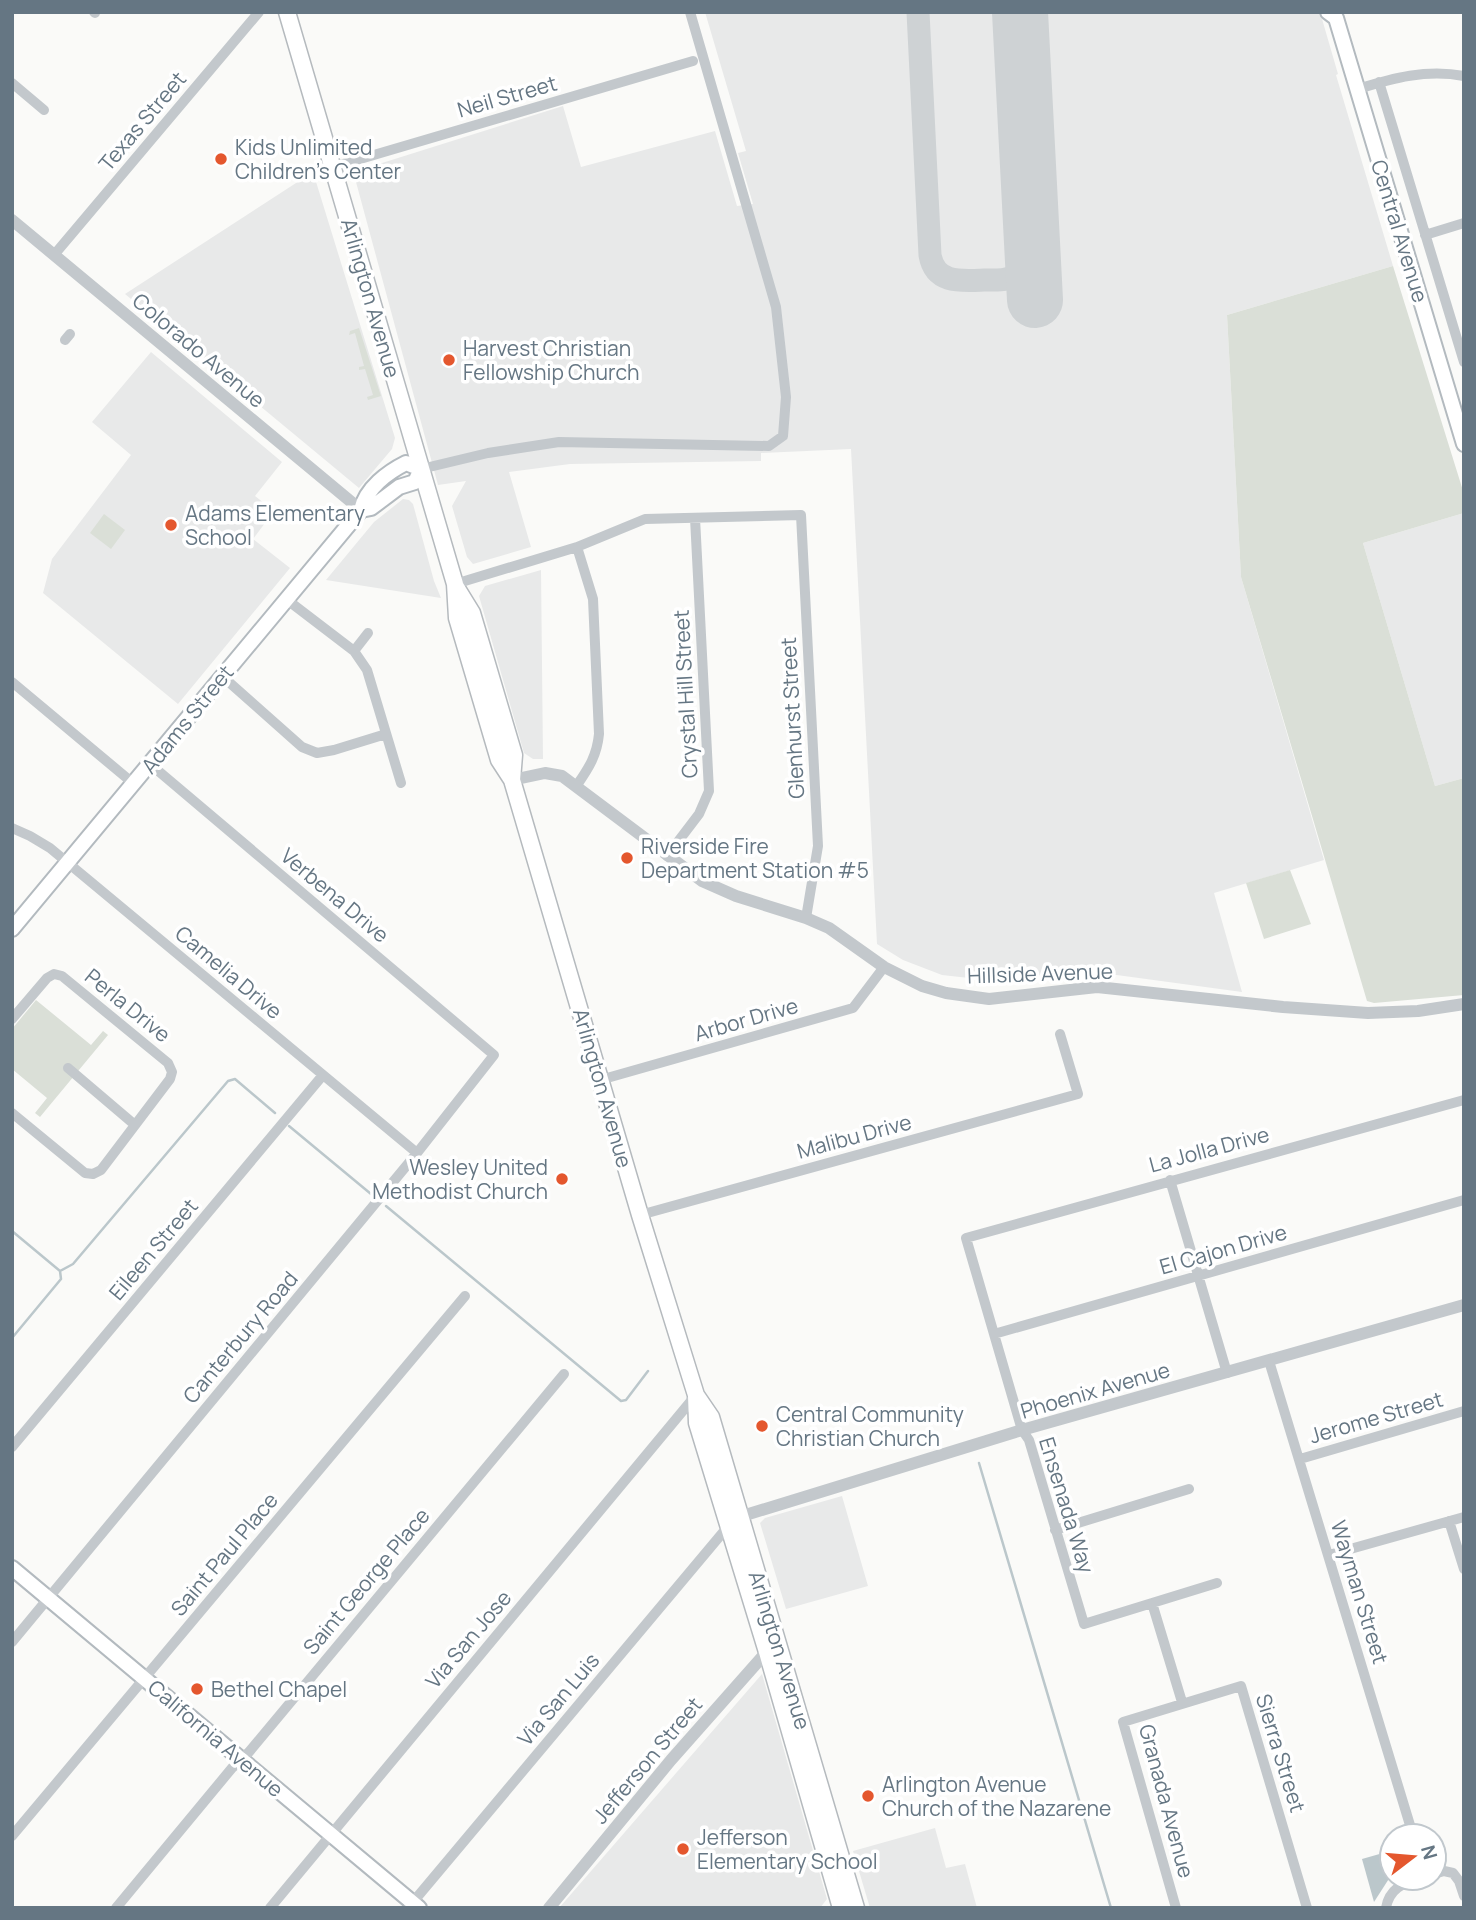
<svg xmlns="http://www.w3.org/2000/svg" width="1476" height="1920" viewBox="0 0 1476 1920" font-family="Manrope,sans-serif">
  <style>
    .built { fill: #e8e9e9 }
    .green { fill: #dadfd7 }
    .water { fill: #bbc7cb }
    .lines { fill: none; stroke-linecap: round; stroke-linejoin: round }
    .stream { stroke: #bbc7cb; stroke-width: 2.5 }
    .taxiway { stroke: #ced2d4; stroke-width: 23 }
    .runway { stroke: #ced2d4; stroke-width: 56 }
    .secondary-casing { stroke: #b3babf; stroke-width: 18 }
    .primary-casing { stroke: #b5babe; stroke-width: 19 }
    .minor { stroke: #c3c8cc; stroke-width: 10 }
    .tertiary { stroke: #c3c8cc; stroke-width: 12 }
    .secondary { stroke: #fff; stroke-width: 14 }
    .primary { stroke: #fff; stroke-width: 16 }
    .poi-dot { fill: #e4572e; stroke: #fff; stroke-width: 2.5 }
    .labels { text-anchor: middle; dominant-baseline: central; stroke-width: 7; stroke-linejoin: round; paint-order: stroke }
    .street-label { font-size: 21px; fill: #657683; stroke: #fff }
    .poi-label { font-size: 21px; fill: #657683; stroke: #fff; text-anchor: start }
  </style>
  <rect width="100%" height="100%" fill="#fafaf8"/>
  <path class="built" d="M705,12H1320L1338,74L1336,75L1393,266L1227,315L1241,577L1324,860L1214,893L1242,992L1102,973L969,978L942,975L903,960L877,944L851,449L761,453V461L570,464L509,472L531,547L473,564L467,557L452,506L466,481L438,485L356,182V176L363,169L563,106L581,167L715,131L737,206L753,204L738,153L746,151Z
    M313,172L395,438L392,449L359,488L125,294Z
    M151,352L282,462L255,496L274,511L253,539L290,568L178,704L43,593L52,559L131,455L92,422Z
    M403,499L409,500L413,504L434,581L441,598L326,580L374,522Z
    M1464,513V778L1435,786L1363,543Z
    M541,570L543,759H533L524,753L479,596L485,586Z
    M842,1496L868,1586L786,1609L760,1523L765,1518Z
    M762,1674L827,1899L820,1908H559Z
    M935,1828L946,1868L965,1864L977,1908H870L853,1851Z"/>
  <path class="green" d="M1393,266L1464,494V513L1363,543L1435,786L1464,778V995L1374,1003L1367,1001L1241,577L1227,315Z
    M359,328L381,396L368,400L367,397L373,395L365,369L359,370V367L364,366L355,333L349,335L350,331Z
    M104,514L125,530L111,549L90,533Z
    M1290,870L1311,924L1264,939L1246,883Z
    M36,1000L91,1045L103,1031L108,1035L40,1117L35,1113L47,1098L12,1069V1029Z"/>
  <path class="water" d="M1390,1851L1392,1874L1374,1902L1362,1859Z"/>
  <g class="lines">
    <path class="stream" d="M289,1126L371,1194
      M386,1206L621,1401L626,1400L648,1371
      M12,1231L60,1271L61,1279L12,1338
      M60,1271L73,1264L228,1081L235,1079L275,1113
      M979,1463L1111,1908"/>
    <path class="taxiway" d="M918,12L930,255C935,284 961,281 984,280C993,280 1004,281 1012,277C1020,273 1026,264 1033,258"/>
    <path class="runway" d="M1020,12L1035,300"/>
    <defs>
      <path id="secondary" d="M1328,12L1336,18L1464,444
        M12,929L361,510C366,488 388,472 406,463L421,469L415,482L399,487L371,508L361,510
        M12,1568L419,1908"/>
      <path id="primary" d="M287,12L455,584L457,618L499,760L512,780L640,1215L696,1395L711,1417L856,1908
        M456,587L472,613L514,755L512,780
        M696,1396L697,1423L767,1652L841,1908"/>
    </defs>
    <use href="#secondary" class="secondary-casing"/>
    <use href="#primary" class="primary-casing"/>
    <path class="minor" d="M94,12L95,13
      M1379,82L1464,362
      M12,83L44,110
      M1358,89C1393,78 1426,69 1464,76
      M333,167L693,61
      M1425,235L1464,223
      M54,255L259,12
      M65,340L70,334
      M421,469L488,453L559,442L769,446L783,436L786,397L776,307L690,12
      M455,584L577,547L645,519L801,515L818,846L806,918
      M286,599L354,651L367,670L401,783
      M354,651L368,633
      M222,676L302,747L317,753L334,750L386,734
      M12,682L134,784
      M577,785C589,768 597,755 599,734L593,599L577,547
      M12,828L30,836L50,848L417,1153
      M667,856L699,814L709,791L695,518
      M12,1019L47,978L54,974L62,976L168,1063L172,1072L170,1079L101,1170L93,1174L85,1173L12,1113
      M68,1068L135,1125
      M600,1080L853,1008L884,967
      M1170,1180L1227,1373
      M640,1215L1078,1094L1060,1034
      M994,1334L1464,1200
      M1269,1361L1413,1835
      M12,1447L323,1075
      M1300,1459L1464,1411
      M1449,1521L1464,1569
      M1055,1530L1189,1489
      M1329,1555L1464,1517
      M1217,1583L1084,1624L1029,1440L1022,1430L966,1238L1464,1100
      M1152,1603L1182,1702
      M12,1642L417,1153L494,1055L150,764
      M12,1836L465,1296
      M1434,1874L1444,1871L1453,1873L1459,1881L1464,1896
      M116,1908L232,1768L249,1752L564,1374
      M270,1908L696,1395
      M408,1908L730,1524
      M1176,1908L1123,1722L1241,1686L1307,1908
      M1386,1908C1389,1889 1403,1883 1419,1878"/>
    <path class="tertiary" d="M12,220L361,510
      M512,780L545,773L562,776L702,881L736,896L806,918L829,928L884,967L922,986L946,993L989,999L1097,987L1283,1007L1368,1013L1418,1011L1464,1004
      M739,1517L1022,1430L1464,1305
      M549,1908L671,1760L771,1647"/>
    <use href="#secondary" class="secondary"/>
    <use href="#primary" class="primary"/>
  </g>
  <g class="poi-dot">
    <circle cx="221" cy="159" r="7"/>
    <circle cx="449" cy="360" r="7"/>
    <circle cx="171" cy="525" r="7"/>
    <circle cx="627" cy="858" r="7"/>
    <circle cx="562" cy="1179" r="7"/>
    <circle cx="762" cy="1426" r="7"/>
    <circle cx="197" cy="1689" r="7"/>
    <circle cx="868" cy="1796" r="7"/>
    <circle cx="683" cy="1849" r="7"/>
  </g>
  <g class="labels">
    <g class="street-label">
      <text transform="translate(507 96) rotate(-16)">Neil Street</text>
      <text transform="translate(142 121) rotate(-50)">Texas Street</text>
      <text transform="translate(1400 231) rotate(73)">Central Avenue</text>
      <text transform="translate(371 298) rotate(74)">Arlington Avenue</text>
      <text transform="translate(199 350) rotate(40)">Colorado Avenue</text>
      <text transform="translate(685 694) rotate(-93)">Crystal Hill Street</text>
      <text transform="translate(792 718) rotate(-93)">Glenhurst Street</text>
      <text transform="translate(187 719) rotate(-51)">Adams Street</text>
      <text transform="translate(335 895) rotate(40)">Verbena Drive</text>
      <text transform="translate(229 972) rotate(40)">Camelia Drive</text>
      <text transform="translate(1040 973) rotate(-2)">Hillside Avenue</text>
      <text transform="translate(128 1005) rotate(39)">Perla Drive</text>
      <text transform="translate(746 1019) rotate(-16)">Arbor Drive</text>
      <text transform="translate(603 1088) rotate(74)">Arlington Avenue</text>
      <text transform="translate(854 1136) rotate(-15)">Malibu Drive</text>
      <text transform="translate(1209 1149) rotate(-15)">La Jolla Drive</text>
      <text transform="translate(153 1249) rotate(-50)">Eileen Street</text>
      <text transform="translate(1223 1249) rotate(-16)">El Cajon Drive</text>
      <text transform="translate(240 1337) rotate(-50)">Canterbury Road</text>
      <text transform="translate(1095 1390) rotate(-16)">Phoenix Avenue</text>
      <text transform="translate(1376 1417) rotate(-16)">Jerome Street</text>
      <text transform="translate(1067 1505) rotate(73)">Ensenada Way</text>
      <text transform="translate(224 1554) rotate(-50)">Saint Paul Place</text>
      <text transform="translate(366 1581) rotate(-50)">Saint George Place</text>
      <text transform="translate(1360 1592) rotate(73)">Wayman Street</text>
      <text transform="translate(468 1639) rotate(-50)">Via San Jose</text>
      <text transform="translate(780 1650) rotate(73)">Arlington Avenue</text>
      <text transform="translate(558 1699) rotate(-50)">Via San Luis</text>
      <text transform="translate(216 1738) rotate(40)">California Avenue</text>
      <text transform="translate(1281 1753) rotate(73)">Sierra Street</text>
      <text transform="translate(647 1760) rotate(-50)">Jefferson Street</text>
      <text transform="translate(1167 1801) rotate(75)">Granada Avenue</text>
    </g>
    <g class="poi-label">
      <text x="235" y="147">Kids Unlimited<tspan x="235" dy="24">Children's Center</tspan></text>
      <text x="463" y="348">Harvest Christian<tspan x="463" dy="24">Fellowship Church</tspan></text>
      <text x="185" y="513">Adams Elementary<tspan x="185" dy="24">School</tspan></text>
      <text x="641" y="846">Riverside Fire<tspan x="641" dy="24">Department Station #5</tspan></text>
      <text x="548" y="1167" text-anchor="end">Wesley United<tspan x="548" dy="24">Methodist Church</tspan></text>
      <text x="776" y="1414">Central Community<tspan x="776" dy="24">Christian Church</tspan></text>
      <text x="211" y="1689">Bethel Chapel</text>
      <text x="882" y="1784">Arlington Avenue<tspan x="882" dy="24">Church of the Nazarene</tspan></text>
      <text x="697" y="1837">Jefferson<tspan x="697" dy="24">Elementary School</tspan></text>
    </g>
  </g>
  <rect width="1476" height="1920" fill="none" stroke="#657683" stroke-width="28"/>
  <g transform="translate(1413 1857) rotate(74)"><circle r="33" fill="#ffffff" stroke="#c1c8cd" stroke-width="2"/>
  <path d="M0-5L12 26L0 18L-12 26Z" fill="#e4572e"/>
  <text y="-10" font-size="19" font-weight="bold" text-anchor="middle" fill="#657683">N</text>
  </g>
</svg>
